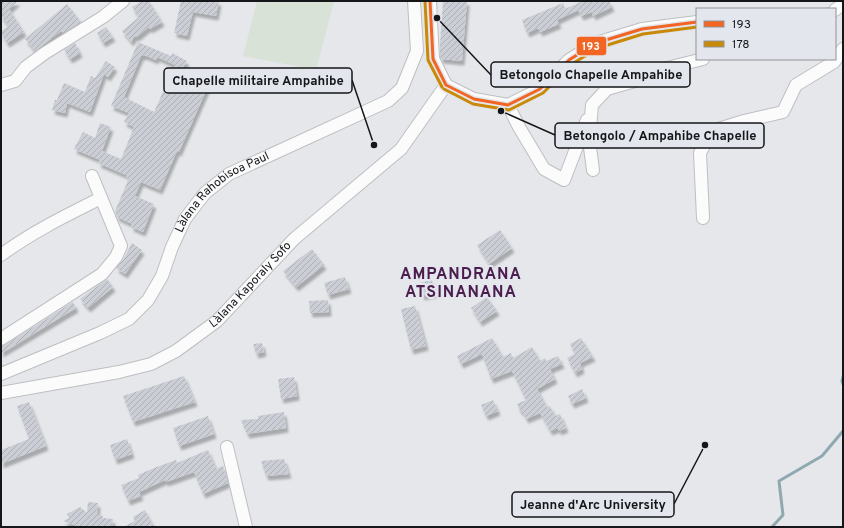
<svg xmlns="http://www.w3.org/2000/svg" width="844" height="528" viewBox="0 0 844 528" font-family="Overpass,sans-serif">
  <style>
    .pitch { fill: #d8e2d7 }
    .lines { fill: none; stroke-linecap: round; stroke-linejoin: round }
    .stream { stroke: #90a9b0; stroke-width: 3 }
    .building { fill: url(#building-hatch); fill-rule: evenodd; filter: url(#shadow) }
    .minor-casing { stroke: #bdbfc1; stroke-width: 14 }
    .minor { stroke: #fbfbfc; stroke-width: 12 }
    .bus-1-casing { stroke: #e3e6ec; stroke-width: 6 }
    .bus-2-casing { stroke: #e3e6ec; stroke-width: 6 }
    .bus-1 { stroke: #f26522; stroke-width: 3 }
    .bus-2 { stroke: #ca8905; stroke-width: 3 }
    .labels { text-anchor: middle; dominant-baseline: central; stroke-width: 4; stroke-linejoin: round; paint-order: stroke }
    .street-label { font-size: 12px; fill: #151619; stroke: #e3e6ec }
    .district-label { font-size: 16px; font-weight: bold; letter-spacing: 1px; fill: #4b1d4e; stroke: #e3e6ec }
    .leader { fill: none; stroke: #151619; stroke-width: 1.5 }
    .callout-dot { fill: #151619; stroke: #e3e6ec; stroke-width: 1.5 }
    .callout { fill: #e3e6ec; stroke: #151619; stroke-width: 1.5 }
    .callout-label { font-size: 13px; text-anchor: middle; font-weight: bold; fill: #151619 }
    .line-badge { stroke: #e3e6ec; stroke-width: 1.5 }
    .badge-label { font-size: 11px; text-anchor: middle; font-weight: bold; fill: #fff }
  </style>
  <defs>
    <pattern id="building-hatch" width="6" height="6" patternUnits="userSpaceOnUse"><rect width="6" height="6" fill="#cbced5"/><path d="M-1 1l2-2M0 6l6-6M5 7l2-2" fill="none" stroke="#adb0b6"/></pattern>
    <filter id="shadow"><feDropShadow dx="2.5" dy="4.5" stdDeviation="1" flood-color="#0004"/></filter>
  </defs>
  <rect width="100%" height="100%" fill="#e5e7ea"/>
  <path class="pitch" d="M257,1H334L316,70L243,56Z"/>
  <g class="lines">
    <path class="stream" d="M843,377L842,381L843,384
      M772,527L783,515L779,481L822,456L843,431"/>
  </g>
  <path class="building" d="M1,1H3L5,3L8,1H18L9,9L24,32L7,43L1,33V31L9,26L1,16Z
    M142,1H149L162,22L150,29L149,27L138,36L134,37L131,42L122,31L139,17L132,7Z
    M181,1H219L216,16L193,12L187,36L174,33Z
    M443,1H467L462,61L441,59L440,57V44Z
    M583,1H609L612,7L593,16L592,12L581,16L578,10L557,20L559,24L540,32L538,28L527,33L522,20L563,3L565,9Z
    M67,4L81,22L63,33L61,31L35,51L25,39Z
    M106,27L113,37L103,43L97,33Z
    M138,42L171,56L172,53L187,61L181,71L209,84L179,152L177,151L160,190L141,182L135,196L154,204L143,232L131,227L132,224L117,217L115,211L129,178L126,177V175L98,163L100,160L74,149L83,132L95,138L100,123L111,127L102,151L121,159L134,127L124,122L129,113L111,106ZM144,55L156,60L157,57L175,65L154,112L124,97L141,56H143Z
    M75,43L80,53L70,59L64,50Z
    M106,61L115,67L108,77L104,74L90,112L67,103L65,113L52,110L55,100H57L64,83L85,92L91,76L95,78Z
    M500,230L512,248L489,264L477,245Z
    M132,243L142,250L125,274L116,268L123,260Z
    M312,249L324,265L296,287L283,271Z
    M345,277L349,289L328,295L324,283Z
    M107,279L113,287L88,308L80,299Z
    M432,280L435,293L422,296L419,283Z
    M487,297L497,311L480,322L471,308Z
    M328,300L329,312L310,313L309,301Z
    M73,302L76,308L1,353V346L5,345Z
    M415,306L426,346L411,350L401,309Z
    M492,338L503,357L511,353L513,358L532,347L540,361L545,358L546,361L558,356L562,364L550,369L555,379L537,389L547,407L550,406L555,416L560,414L566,428L559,431L558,428L550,431L540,413L526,419L522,411H520L517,404L526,400L512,371L491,379L482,354L461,364L457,356Z
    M581,338L593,357L580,363L582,369L575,373L567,358L575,354L570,344Z
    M262,343L264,352L256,354L253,344Z
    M184,376L195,402L133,422L123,396Z
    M294,377L297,396L281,399L278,379Z
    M582,389L586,398L572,404L568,396Z
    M493,400L498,411L486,416L481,405Z
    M29,402L46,446L1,464V450L29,439L17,406Z
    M284,412L286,428L247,434L241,420L258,419V416Z
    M208,416L214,434L179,446L173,428Z
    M127,439L132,454L115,460L110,445Z
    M208,450L216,469L223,466L228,483L203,494L194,472L166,482L165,480L139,492L141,496L128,501L121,485L139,478L138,475L154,468L176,460L177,463Z
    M284,459L289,474L266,476L261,461Z
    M88,502L98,503L97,515L103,516V518L113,519L112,527H80L63,521L69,518L67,514L80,507L87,513Z
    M145,510L154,527H123L135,521L133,517Z"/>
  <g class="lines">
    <defs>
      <g id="minor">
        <path d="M430,1L433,59L446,85"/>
        <path d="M835,10L843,4"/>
        <path d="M1,85L15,81L26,67L45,53L103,17L123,1"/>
        <path d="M446,85L474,99L508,105L540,89L569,60L596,43L642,29L697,22"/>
        <path d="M508,105L519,127L544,169L564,180L587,120"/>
        <path d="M593,170L589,140L592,105L607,89L635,81L667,68L703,59"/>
        <path d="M703,218L700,153L712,131L744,121L783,112L796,85L834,62L843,49"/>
        <path d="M1,255C32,232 67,215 101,198"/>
        <path d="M1,339L102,274L116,257L121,246L92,176"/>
        <path id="s1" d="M1,374L100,333L129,319L148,300L162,276L172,247L185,219L205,193L229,174L388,101L402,88L417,51L414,1"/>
        <path id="s2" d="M1,393L119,372L151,364L176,351L217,321L294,239L401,149L446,85"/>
        <path d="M227,447L246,527"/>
      </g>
    </defs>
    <use href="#minor" class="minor-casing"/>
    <use href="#minor" class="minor"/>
    <defs>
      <path id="bus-1" d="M430,1L433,59L446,85
        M446,85L474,99L508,105L540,89L569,60L596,43L642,29L697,22"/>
      <path id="bus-2" d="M425,1L428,60L442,87
        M444,89L473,104L509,110L543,93L572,64L598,48L643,34L697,27"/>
    </defs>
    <use href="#bus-1" class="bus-1-casing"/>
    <use href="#bus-2" class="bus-2-casing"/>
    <use href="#bus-1" class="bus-1"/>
    <use href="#bus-2" class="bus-2"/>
  </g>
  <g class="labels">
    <g class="street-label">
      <text stroke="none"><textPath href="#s1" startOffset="302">Làlana Rahobisoa Paul</textPath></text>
      <text stroke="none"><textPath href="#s2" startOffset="281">Làlana Kaporaly Sofo</textPath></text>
    </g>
    <g class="district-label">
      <text x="461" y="275">AMPANDRANA<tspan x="461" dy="18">ATSINANANA</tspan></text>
    </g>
  </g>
  <path class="leader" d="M437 18L491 75M374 145L352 80M501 111L555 135M705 445L674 504"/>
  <g class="callout-dot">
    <circle cx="437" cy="18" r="4"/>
    <circle cx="374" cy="145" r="4"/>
    <circle cx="501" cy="111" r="4"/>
    <circle cx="705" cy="445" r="4"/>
  </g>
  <g class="callout">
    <rect x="491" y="62" width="199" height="25" rx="4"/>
    <rect x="164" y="68" width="188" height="25" rx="4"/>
    <rect x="555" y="123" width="209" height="25" rx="4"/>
    <rect x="512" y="492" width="162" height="25" rx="4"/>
  </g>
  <g class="callout-label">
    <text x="591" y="79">Betongolo Chapelle Ampahibe</text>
    <text x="258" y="85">Chapelle militaire Ampahibe</text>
    <text x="660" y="140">Betongolo / Ampahibe Chapelle</text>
    <text x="593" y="509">Jeanne d'Arc University</text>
  </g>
  <rect class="line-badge" x="576" y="36" width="31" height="20" rx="4" fill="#f26522"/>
  <g class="badge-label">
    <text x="591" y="50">193</text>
  </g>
  <rect width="844" height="528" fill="none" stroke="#151619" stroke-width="4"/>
  <rect x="696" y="8" width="140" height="52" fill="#e3e6ec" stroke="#919398"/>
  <rect x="704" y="21" width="20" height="6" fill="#f26522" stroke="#919398"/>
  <text x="732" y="28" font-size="12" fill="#151619">193</text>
  <rect x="704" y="41" width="20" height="6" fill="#ca8905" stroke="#919398"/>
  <text x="732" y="48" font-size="12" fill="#151619">178</text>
</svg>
